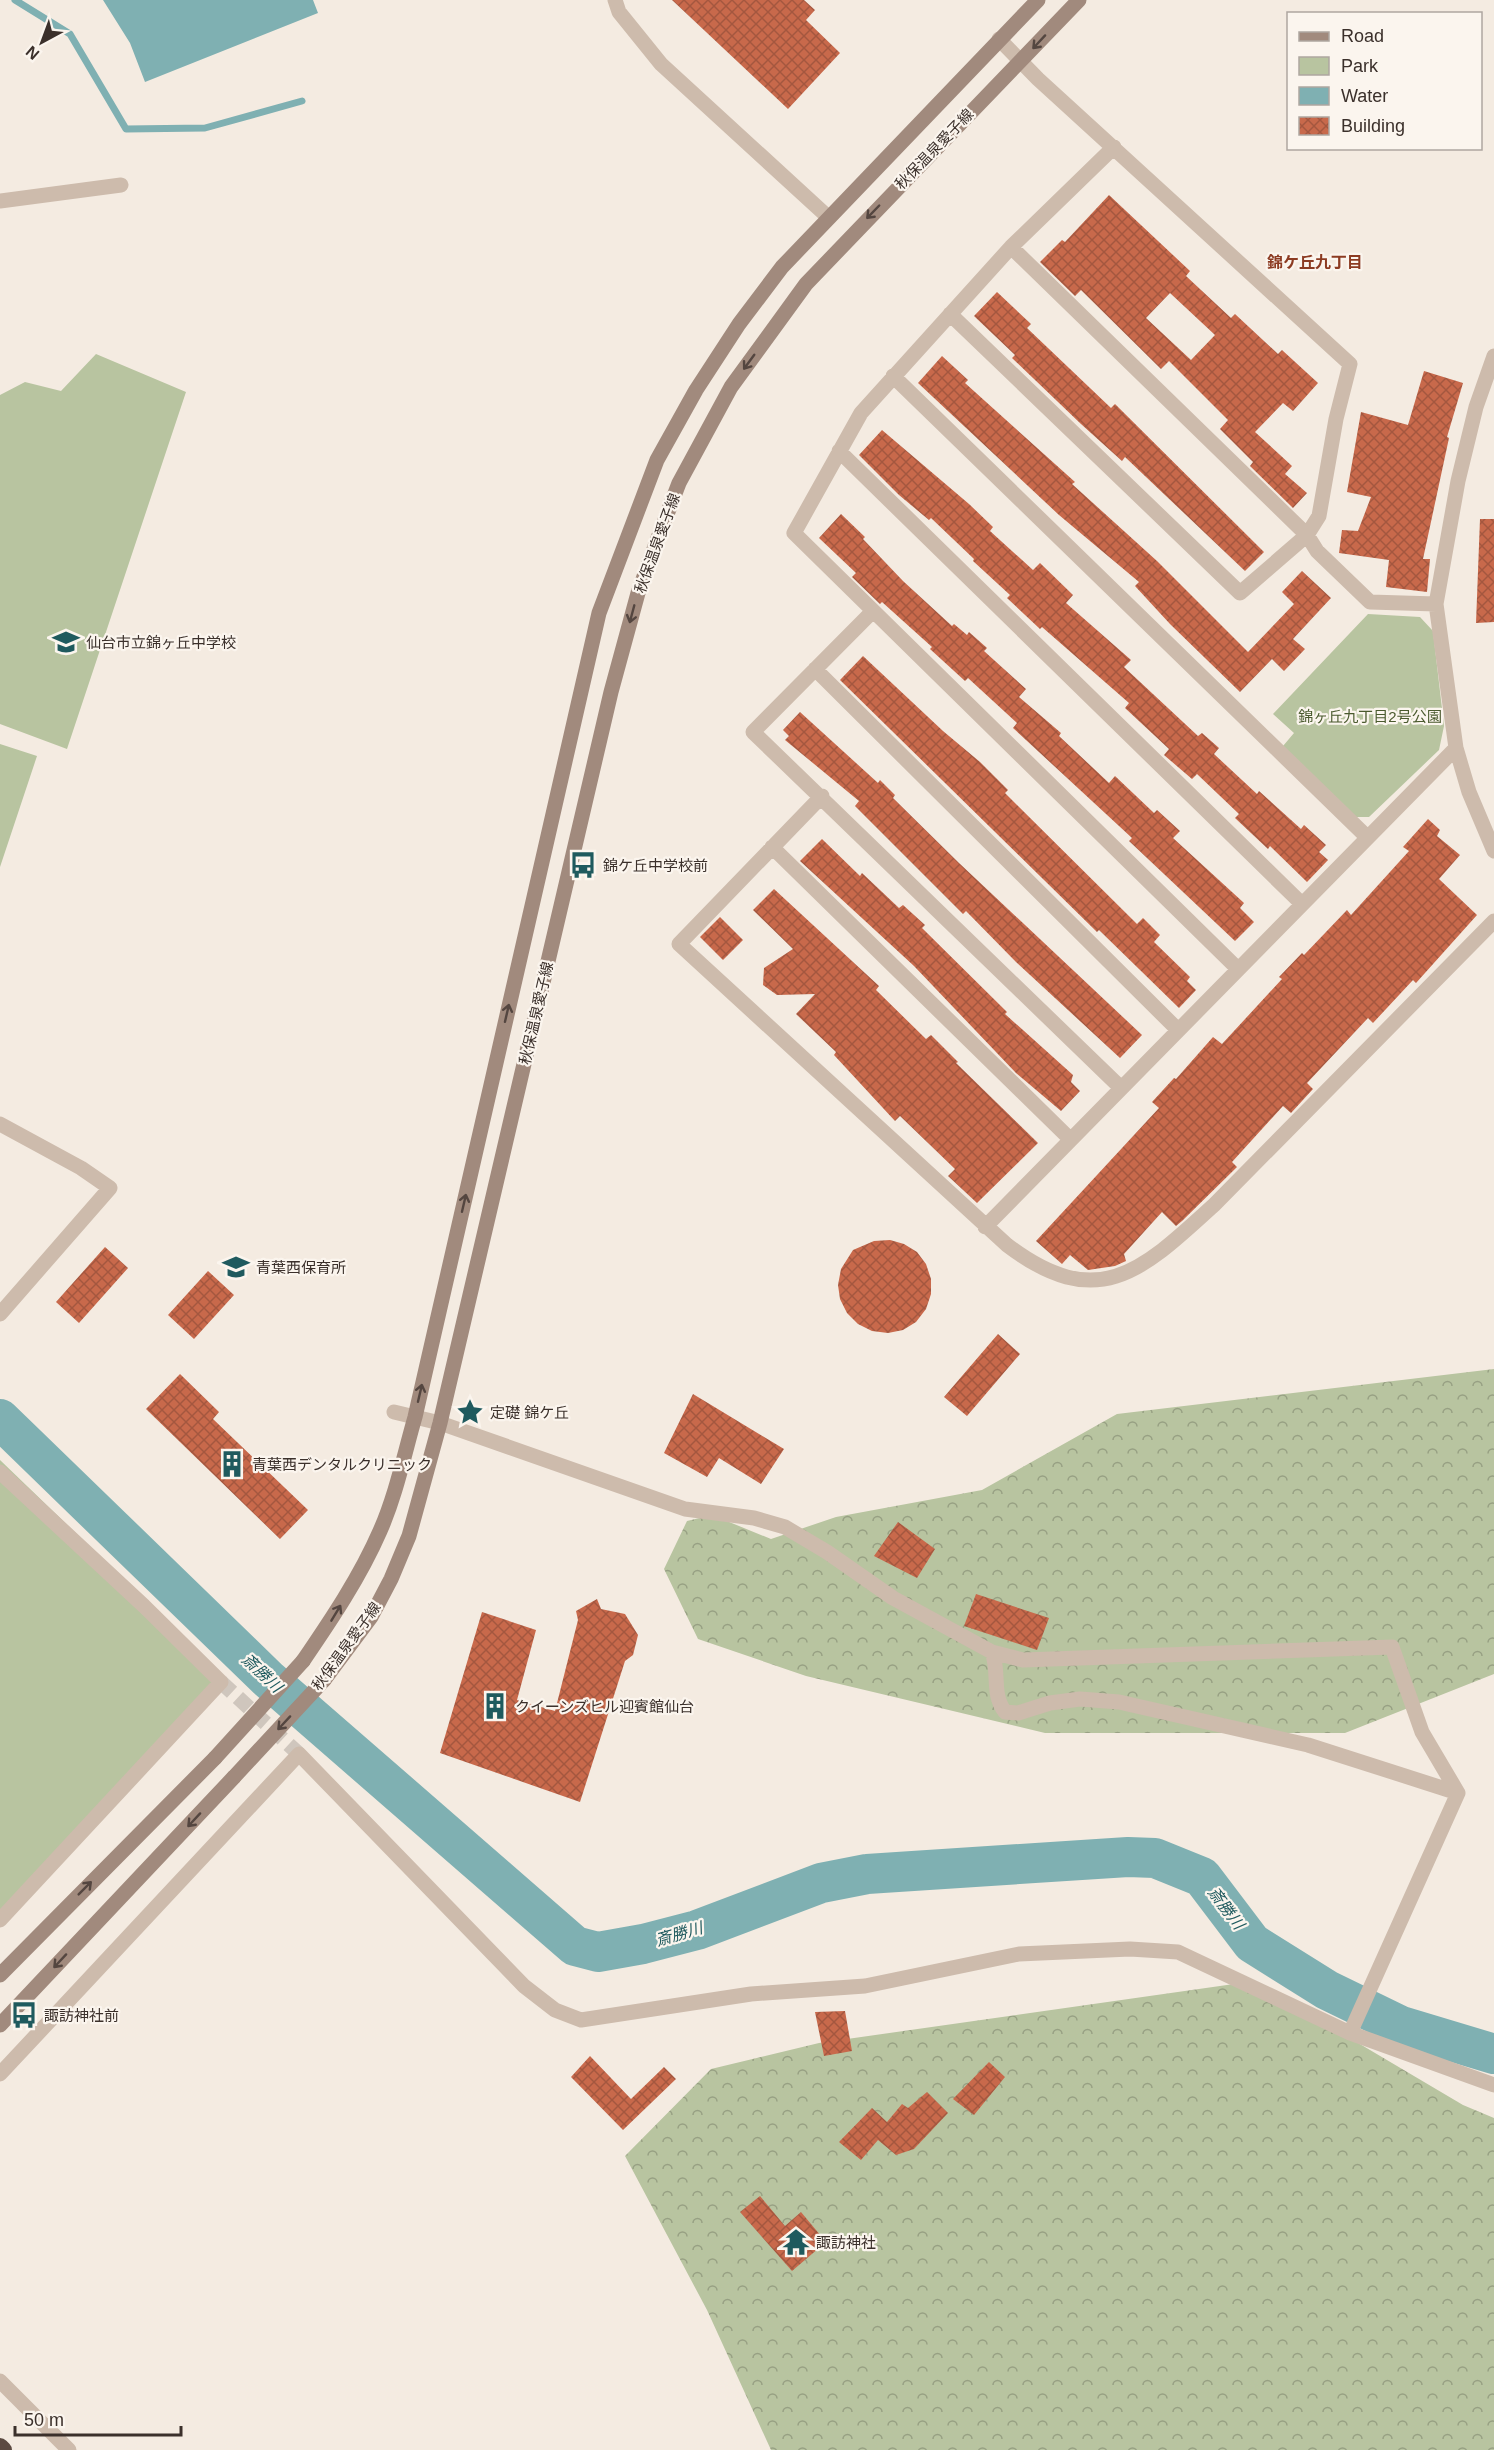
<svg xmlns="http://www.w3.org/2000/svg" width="1494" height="2450" viewBox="0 0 1494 2450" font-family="Helvetica,'Noto Sans JP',sans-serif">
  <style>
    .green { fill: #b8c4a0 }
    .forest { fill: url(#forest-crowns) }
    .water { fill: #7fb0b2 }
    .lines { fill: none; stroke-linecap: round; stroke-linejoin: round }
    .stream { stroke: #7fb0b2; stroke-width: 7 }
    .river { stroke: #7fb0b2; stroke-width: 40 }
    .building { fill: url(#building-cross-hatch); fill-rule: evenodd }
    .street-tunnel { stroke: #cfc6bd; stroke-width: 15; stroke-dasharray: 15 8; stroke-linecap: butt }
    .street { stroke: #cdbbac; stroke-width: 15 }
    .secondary { stroke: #a18a7d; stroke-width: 15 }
    .highway { stroke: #5c4a42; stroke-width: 18 }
    .secondary-bridge { stroke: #a18a7d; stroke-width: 15 }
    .oneway { stroke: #544640 }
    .labels { text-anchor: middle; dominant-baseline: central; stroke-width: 4.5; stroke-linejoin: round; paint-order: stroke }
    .street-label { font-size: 15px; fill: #3b302b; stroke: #fbf5ee }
    .poi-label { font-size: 15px; fill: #3b302b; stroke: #fbf5ee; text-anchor: start }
    .park-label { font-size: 15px; fill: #4a5a2e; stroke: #fbf5ee }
    .neighbourhood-label { font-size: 16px; font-weight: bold; fill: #8c3b22; stroke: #fbf5ee }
    .water-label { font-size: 16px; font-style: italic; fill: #1f5a5e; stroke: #fbf5ee }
  </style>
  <defs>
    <pattern id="forest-crowns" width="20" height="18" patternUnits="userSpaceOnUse" patternTransform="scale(1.5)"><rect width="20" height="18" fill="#b8c4a0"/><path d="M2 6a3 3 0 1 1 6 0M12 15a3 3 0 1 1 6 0" fill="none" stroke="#97a083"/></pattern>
    <pattern id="building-cross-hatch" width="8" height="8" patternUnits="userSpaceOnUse" patternTransform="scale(1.5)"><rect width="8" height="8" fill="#c8694b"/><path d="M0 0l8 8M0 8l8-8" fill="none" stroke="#a4573f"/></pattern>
  </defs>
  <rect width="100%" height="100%" fill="#f4ebe1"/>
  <path class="green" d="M96,354L186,392L67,749L0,724V395L25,382L61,391Z
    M1368,614L1420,617L1433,631L1444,726L1439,750L1369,817H1355L1283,746L1294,733L1273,714Z
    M0,744L37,756L0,867Z
    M0,1460L193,1646L221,1682L0,1920Z"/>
  <path class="forest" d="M1494,1369V1674L1345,1733H1045L806,1676L698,1639L664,1569L687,1521L712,1515L771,1539L836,1517L982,1490L1117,1414Z
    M1241,1983L1348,2037L1463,2105L1494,2118V2450H771L707,2310L625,2156L711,2069L819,2043Z"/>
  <path class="water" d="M103,0H313L318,13L145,82L130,43Z"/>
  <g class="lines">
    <path class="stream" d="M15,0L70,34L126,129L205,128L302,101"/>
    <path class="river" d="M0,1419L268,1679L575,1946L598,1952L643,1944L697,1930L821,1883L867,1874L1128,1857L1155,1858L1202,1877L1252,1943L1327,1990L1401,2026L1494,2054"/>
  </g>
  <path class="building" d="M672,0H804L815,10L806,20L840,53L788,109Z
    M1109,195L1190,271L1186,276L1231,318L1235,314L1278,354L1282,350L1318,383L1293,411L1283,403L1255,432L1292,466L1285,474L1307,493L1293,508L1250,466L1253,462L1220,429L1228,420L1169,361L1161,369L1081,290L1075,296L1040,262L1062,240L1065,242ZM1170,293L1215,335L1191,360L1146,318Z
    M997,292L1031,324L1027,328L1111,408L1115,404L1264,552L1245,571L1125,457L1122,461L1081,424L1012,358L1015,355L974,316Z
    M942,356L968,380L965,383L1075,482L1072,484L1157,561L1248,652L1294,604L1282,592L1302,571L1331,598L1293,639L1305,649L1284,671L1272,659L1240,692L1170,624L1135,586L1139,582L1059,515L918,383Z
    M1424,371L1463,383L1447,437L1449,438L1423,559H1430L1427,592L1386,587L1389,560L1339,553L1342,530L1358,531L1371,497L1347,492L1361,412L1408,425Z
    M882,430L969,504L993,527L990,531L1033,570L1040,563L1073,595L1066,603L1131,660L1124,667L1198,736L1202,733L1219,748L1214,754L1257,794L1259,791L1301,829L1304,825L1326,845L1319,852L1328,860L1307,882L1270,846L1268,849L1235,818L1239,814L1197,774L1192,779L1164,755L1169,749L1125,708L1129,703L1042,627L1040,629L1007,598L1010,595L973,561L974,559L931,518L929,520L899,495L859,455Z
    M841,514L865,537L863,539L903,581L952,626L954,624L967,635L969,632L987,648L984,651L1026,689L1019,697L1061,733L1059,736L1109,783L1115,776L1154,813L1157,810L1180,831L1173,838L1244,903L1240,908L1254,922L1235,941L1129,841L1132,838L1013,728L1017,723L968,678L965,681L930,649L932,647L882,602L880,604L852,577L856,573L819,538Z
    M1480,519H1494V622L1476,623Z
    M863,656L943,731L980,762L1008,790L1005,793L1137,924L1143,918L1160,935L1154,942L1190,977L1187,981L1196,990L1179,1008L1099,930L1097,932L840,680Z
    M800,712L878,783L880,780L895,795L893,798L959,863L1142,1035L1120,1058L1016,962L966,911L963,914L855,806L859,801L785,740L789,736L783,730Z
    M1428,819L1440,830L1437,836L1460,855L1439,879L1477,915L1416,983L1413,980L1373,1023L1368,1018L1307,1083L1313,1089L1291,1113L1283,1106L1232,1162L1237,1167L1182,1221L1176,1226L1162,1212L1124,1254L1126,1261L1115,1266L1088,1270L1070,1255L1062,1264L1036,1241L1159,1108L1152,1102L1174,1078L1176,1079L1213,1037L1222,1044L1282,979L1279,977L1302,953L1304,955L1347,910L1351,915L1409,851L1403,847Z
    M822,839L860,876L862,873L899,908L903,905L925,925L922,928L1007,1012L1005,1014L1073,1075L1071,1082L1080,1091L1061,1111L1016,1073L914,966L800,861Z
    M774,889L879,986L876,990L926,1039L931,1035L958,1062L956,1063L1038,1143L977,1203L948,1176L955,1169L900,1116L895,1121L834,1055L836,1052L796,1014L815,994L777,995L763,985L764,968L793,949L753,910Z
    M720,917L743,940L723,960L700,937Z
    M890,1240L904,1244L917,1252L926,1264L931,1279V1294L926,1309L916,1322L903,1330L888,1333L872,1331L858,1324L847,1313L840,1299L838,1285L841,1269L853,1250L874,1241Z
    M105,1247L128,1268L79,1323L56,1302Z
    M208,1271L234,1295L194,1339L168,1315Z
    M998,1334L1020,1354L967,1416L944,1397Z
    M180,1374L219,1412L213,1419L308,1510L280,1539L146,1409Z
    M693,1394L784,1449L761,1484L719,1458L707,1477L664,1453Z
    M898,1522L935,1549L917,1578L874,1556Z
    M976,1594L1049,1618L1037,1650L964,1626Z
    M597,1599L601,1609L625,1614L638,1635L633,1655L625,1661L580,1802L440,1753L482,1612L536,1630L517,1700L555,1711L578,1620L576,1611Z
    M845,2011L852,2051L824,2056L815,2012Z
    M590,2056L631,2099L664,2067L676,2079L623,2130L571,2077Z
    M989,2062L1005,2077L974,2115L953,2099Z
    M927,2092L948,2113L914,2149L896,2155L878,2140L861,2160L839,2142L872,2108L887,2122L902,2104L908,2108Z
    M760,2196L785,2226L801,2212L826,2242L792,2271L740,2212Z"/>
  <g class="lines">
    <path class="street-tunnel" d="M221,1682L299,1754"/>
    <path class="street" d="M615,0L619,12L661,64L828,217
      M1114,147L1011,247L861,413L794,533L1238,969
      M0,201L121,185
      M1011,247L1307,535L1317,551L1370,602L1436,604
      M950,314L1240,593L1307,535L1319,516L1336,419L1350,364L1038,79L999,39
      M1494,356L1476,407L1458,481L1436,604L1456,748L1469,792L1494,851
      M893,376L1367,837
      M839,451L1301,903
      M872,612L753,732L1120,1087
      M815,669L1178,1030
      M822,796L679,944L1007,1245C1098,1314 1142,1271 1214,1205L1494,921
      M772,847L1070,1139
      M0,1124L81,1168L110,1188L0,1314
      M985,1227L1456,748
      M394,1412L440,1423L685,1509L754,1518L785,1527L827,1552L893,1598L992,1652C1000,1672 991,1694 1005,1712L1018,1713L1050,1703L1080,1699L1119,1702L1308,1745L1458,1793L1350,2033
      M0,1472L144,1606L221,1682L0,1920
      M992,1652L1023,1660L1392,1647L1422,1732L1458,1793
      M0,2074L299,1754L524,1986L555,2010L581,2020L751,1994L865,1986L1019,1954L1130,1949L1178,1952L1350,2033L1494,2085
      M0,2381L69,2450"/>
    <path class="secondary" d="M303,1661C331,1620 360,1577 380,1531C396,1495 404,1455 415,1417L599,613L657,460L696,390L739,324L782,267L1038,0
      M324,1680L371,1617L391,1579L409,1536L440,1423L611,692L638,593L658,538L679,483L731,387L806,284L1079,0
      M0,1975L215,1758
      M0,2025L234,1777"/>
    <path class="highway" d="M0,2447L3,2450"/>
    <path class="secondary-bridge" d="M215,1758L303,1661
      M234,1777L324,1680"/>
  </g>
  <defs><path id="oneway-shaft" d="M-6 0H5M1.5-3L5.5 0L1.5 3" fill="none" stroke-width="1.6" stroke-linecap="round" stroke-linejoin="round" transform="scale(1.5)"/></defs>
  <g class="oneway">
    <use href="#oneway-shaft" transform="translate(1039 42) rotate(133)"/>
    <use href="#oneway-shaft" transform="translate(873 212) rotate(134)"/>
    <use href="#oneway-shaft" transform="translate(749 362) rotate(126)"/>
    <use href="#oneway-shaft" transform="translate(632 614) rotate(105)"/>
    <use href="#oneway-shaft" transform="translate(507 1013) rotate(-77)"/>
    <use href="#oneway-shaft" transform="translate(464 1203) rotate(-77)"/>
    <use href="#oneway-shaft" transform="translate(420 1393) rotate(-77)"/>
    <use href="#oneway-shaft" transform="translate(336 1613) rotate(-59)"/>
    <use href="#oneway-shaft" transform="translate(284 1723) rotate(133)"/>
    <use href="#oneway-shaft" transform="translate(194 1820) rotate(133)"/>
    <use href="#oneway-shaft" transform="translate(85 1888) rotate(-45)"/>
    <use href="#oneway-shaft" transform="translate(60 1961) rotate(133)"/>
  </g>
  <defs>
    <symbol id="school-bare" viewBox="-9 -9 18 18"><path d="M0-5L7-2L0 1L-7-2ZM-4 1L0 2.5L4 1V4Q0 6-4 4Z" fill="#1f5a5e" stroke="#fbf5ee" stroke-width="2.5" paint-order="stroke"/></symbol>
    <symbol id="bus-bare" viewBox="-9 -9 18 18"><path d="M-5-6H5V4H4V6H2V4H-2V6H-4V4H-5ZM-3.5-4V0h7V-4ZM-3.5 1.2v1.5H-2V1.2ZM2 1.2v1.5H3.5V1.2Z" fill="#1f5a5e" stroke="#fbf5ee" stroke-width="2.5" paint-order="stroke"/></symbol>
    <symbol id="sight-bare" viewBox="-9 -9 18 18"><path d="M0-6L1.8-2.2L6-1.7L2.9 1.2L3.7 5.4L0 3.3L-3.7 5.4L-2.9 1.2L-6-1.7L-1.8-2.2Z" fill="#1f5a5e" stroke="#fbf5ee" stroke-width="2.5" paint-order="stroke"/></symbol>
    <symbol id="building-bare" viewBox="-9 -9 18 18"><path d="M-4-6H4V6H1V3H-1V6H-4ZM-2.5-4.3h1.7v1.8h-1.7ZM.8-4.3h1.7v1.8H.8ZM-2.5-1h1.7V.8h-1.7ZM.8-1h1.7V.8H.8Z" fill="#1f5a5e" stroke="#fbf5ee" stroke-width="2.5" paint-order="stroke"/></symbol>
    <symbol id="temple-bare" viewBox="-9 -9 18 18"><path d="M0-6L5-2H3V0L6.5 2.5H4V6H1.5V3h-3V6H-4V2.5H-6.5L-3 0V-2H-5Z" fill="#1f5a5e" stroke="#fbf5ee" stroke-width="2.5" paint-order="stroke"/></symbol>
  </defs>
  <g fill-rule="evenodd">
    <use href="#school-bare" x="47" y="623" width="38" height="38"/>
    <use href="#bus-bare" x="564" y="846" width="38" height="38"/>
    <use href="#school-bare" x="217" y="1248" width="38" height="38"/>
    <use href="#sight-bare" x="451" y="1393" width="38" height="38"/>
    <use href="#building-bare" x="213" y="1445" width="38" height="38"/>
    <use href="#building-bare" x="476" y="1687" width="38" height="38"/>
    <use href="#bus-bare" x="5" y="1996" width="38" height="38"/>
    <use href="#temple-bare" x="777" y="2223" width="38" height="38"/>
  </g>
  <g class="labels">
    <g class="street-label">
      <text transform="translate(934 149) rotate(-46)">秋保温泉愛子線</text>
      <text transform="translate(657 543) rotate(-70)">秋保温泉愛子線</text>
      <text transform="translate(536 1013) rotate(-77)">秋保温泉愛子線</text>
      <text transform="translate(346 1646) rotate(-54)">秋保温泉愛子線</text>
    </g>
    <g class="poi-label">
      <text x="86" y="642">仙台市立錦ヶ丘中学校</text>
      <text x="603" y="865">錦ケ丘中学校前</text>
      <text x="256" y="1267">青葉西保育所</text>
      <text x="490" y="1412">定礎 錦ケ丘</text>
      <text x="252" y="1464">青葉西デンタルクリニック</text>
      <text x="515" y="1706">クイーンズヒル迎賓館仙台</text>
      <text x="44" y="2015">諏訪神社前</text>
      <text x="816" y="2242">諏訪神社</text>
    </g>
    <g class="park-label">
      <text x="1370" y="716">錦ヶ丘九丁目2号公園</text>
    </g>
    <g class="neighbourhood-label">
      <text x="1315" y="262">錦ケ丘九丁目</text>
    </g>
    <g class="water-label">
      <text transform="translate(262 1673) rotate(43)">斎勝川</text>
      <text transform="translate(1226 1908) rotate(53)">斎勝川</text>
      <text transform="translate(679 1934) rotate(-16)">斎勝川</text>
    </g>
  </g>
  <rect x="1287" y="12" width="195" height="138" fill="#fbf5ee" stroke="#aea6a0" stroke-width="1.5"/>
  <rect x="1299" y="32" width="30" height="9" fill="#a18a7d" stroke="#aea6a0" stroke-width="1.5"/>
  <text x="1341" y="42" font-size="18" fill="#3b302b">Road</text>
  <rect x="1299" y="57" width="30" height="18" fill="#b8c4a0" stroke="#aea6a0" stroke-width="1.5"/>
  <text x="1341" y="72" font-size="18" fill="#3b302b">Park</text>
  <rect x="1299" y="87" width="30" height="18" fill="#7fb0b2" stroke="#aea6a0" stroke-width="1.5"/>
  <text x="1341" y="102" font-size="18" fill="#3b302b">Water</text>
  <rect x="1299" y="117" width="30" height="18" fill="url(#building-cross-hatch)" stroke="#aea6a0" stroke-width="1.5"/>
  <text x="1341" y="132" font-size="18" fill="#3b302b">Building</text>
  <g transform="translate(42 42) rotate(221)" stroke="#fbf5ee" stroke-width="4.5" paint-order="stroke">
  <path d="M0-4.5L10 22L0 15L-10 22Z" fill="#3b302b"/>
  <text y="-9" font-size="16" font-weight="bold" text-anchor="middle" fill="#3b302b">N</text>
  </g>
  <path d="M15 2426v9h166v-9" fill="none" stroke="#3b302b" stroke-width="3"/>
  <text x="24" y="2426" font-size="18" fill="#3b302b" stroke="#fbf5ee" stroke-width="4.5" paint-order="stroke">50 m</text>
</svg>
